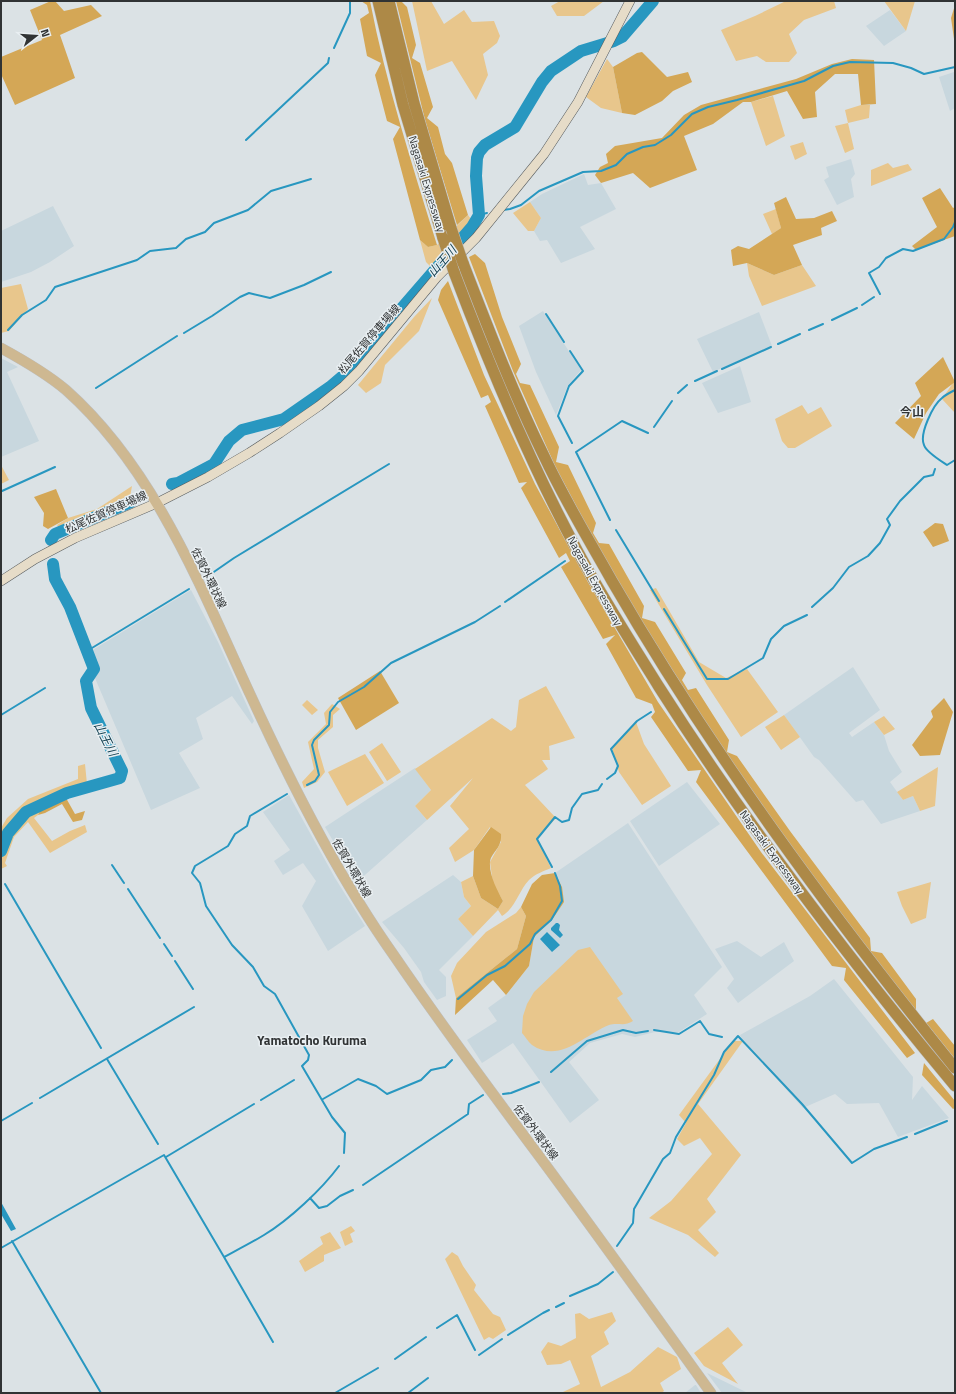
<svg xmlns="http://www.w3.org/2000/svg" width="956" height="1394" viewBox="0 0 956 1394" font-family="'Titillium Web','Noto Sans JP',sans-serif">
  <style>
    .built { fill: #c8d7de }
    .green { fill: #e8c68c }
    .forest { fill: #d4a756 }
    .water { fill: #2897c0 }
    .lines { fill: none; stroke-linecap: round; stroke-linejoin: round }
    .stream { stroke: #2897c0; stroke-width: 2 }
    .river { stroke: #2897c0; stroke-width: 12 }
    .secondary-casing { stroke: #565b5e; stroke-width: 10 }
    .primary-casing { stroke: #bdbebe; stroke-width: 11 }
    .motorway-casing { stroke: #bdbebe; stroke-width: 12 }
    .secondary { stroke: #e6dcc8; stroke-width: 9 }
    .primary { stroke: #ceb891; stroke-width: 10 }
    .motorway { stroke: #ad8947; stroke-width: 11 }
    .motorway-bridge-casing { stroke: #bdbebe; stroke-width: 12; stroke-linecap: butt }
    .motorway-bridge { stroke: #ad8947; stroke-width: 11 }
    .labels { text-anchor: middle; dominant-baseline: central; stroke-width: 3; stroke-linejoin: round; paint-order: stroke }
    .street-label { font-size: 11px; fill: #303334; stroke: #e9eff2 }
    .water-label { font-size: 12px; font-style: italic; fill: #0c3b4c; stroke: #e9eff2 }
    .neighbourhood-label { font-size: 12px; font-weight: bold; fill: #303334; stroke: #e9eff2 }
    .quarter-label { font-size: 13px; font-weight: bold; fill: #303334; stroke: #e9eff2 }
  </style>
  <rect width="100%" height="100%" fill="#dbe2e5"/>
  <path class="built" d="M890,10L906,31L884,46L866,26Z
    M954,72L955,108L950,111L939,77Z
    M851,159L855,174L851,179L854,197L837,205L824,180L829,177L826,167Z
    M584,174L588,185L601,183L616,209L580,227L595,249L561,263L547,240L540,241L534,231L541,218L530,202L542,194Z
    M53,206L74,246L50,262L31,272L1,282V231Z
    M543,311L581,370L568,385L556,415L536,372L519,326Z
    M759,312L772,346L713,372L697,339Z
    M1,358L18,367L7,372L39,441L1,457Z
    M740,366L751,402L718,413L702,383Z
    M191,590L218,642L254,721L252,724L232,696L196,718L203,739L179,753L200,788L151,810L95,678L99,672L91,651Z
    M853,667L880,710L849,733L852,737L874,722L884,735L889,751L902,772L890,782L903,800L913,796L920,811L881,824L863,800L856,802L819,760L814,757L784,715Z
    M415,768L431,790L415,806L427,820L357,882L325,827Z
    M687,782L720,824L659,866L630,821Z
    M289,795L335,878L365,926L328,951L302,906L316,881L303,863L283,875L274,861L290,850L263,812Z
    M628,823L722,967L694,995L707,1014L679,1032H655L635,1037L622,1034L590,1043L569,1062L599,1100L570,1123L513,1043L482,1063L467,1040L497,1021L488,1008L506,995L529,966L534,937L552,920L562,887L555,873Z
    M453,875L461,882L464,897L471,906L458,919L473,936L439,970L446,977V996L437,1000L424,982L421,972L404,948L382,922Z
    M737,941L761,957L784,942L794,961L738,1003L727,988L734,979L715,949Z
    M834,979L913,1077L912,1100L922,1086L949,1118L898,1137L879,1103L847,1104L835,1094L803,1108L743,1041L740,1035L810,996Z
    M707,1373L748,1393H722Z
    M696,1385L701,1393H685L695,1385Z"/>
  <path class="green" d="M412,1H431L444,24L464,10L472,22L494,21L500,36L497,43L483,54L488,75L476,100L452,61L427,71Z
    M560,1H604L584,16H557L551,6Z
    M786,1H834L836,8L804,20L789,34L797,53L789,62H766L757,56L736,61L721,30L755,16Z
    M884,1H915L906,31Z
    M607,59L613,67L622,113L601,108L586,97Z
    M773,96L785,136L766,146L751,102Z
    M861,105H870L869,118L848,123L854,149L845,153L835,126L848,123L845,110Z
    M803,142L807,154L795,160L790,146Z
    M888,163L893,168L908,164L912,170L871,186V170Z
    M530,202L541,218L534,231H528L513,213Z
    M776,209L781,228L772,234L763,214Z
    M468,215L473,222L432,268L426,262L420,240L428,247L437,245Z
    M747,263L774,275L802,265L816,286L762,306L749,276Z
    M21,284L28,309L9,331L1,333V288Z
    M432,298L419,331L385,365L381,383L366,393L358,385L414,317Z
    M955,380V413L942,399Z
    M802,405L808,414L821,407L832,426L795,448H788L782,441L775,419Z
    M1,465L9,480L1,484Z
    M132,486L130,497L104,511L60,529L57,525L68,518L97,509Z
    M656,588L699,662L726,678L747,669L778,712L741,737L707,685L650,590Z
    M546,686L575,738L549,746L550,760H542L548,769L525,785L556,818L537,839L551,868C544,871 535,874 529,880C518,892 516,907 502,916L498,910L473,936L458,919L471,906L464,897L461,882L473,876L481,898L498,909L503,901L493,884L490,862L501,842L490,827L474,850L455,862L449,848L469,829L450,806L473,778L427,820L415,806L431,790L415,769L492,718L511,731L516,727L519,700Z
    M307,700L318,710L312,715L302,705Z
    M332,704L340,709L333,715V727L318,740V748L325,772L317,782L304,788L302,782L314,769L308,742L326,724L324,713Z
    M784,715L800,737L781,750L765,727Z
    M884,716L895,729L884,735L874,722Z
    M636,722L644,744L671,786L642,805L619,772L612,748Z
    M382,743L401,772L387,781L369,752Z
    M365,754L384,783L347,806L328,772Z
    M85,764L87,784L41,800L27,808L8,827L1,846V828L7,818L28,799L78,779V766Z
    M938,767L935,806L920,811L913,796L903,800L897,792Z
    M41,808L38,815L34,818L52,841L70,831L85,825L87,832L50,853L28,822L14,837L5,863L7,866L1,869V855L10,835L28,814Z
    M931,882L926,918L911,924L902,906L897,892Z
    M521,907L526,916L517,949L456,998L451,976L457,963L486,932L516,913Z
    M590,947L623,994L617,998L633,1021C624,1027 618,1022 609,1025C584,1035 560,1064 532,1045C528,1042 525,1036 522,1033L523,1016L527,1004L534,992L578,950Z
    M733,1041H743L698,1104L741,1155L707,1199L716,1212L698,1230L719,1253L715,1257L688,1235L649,1218L671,1201L712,1154L700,1138L684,1146L677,1139L686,1123L679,1115Z
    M351,1226L355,1231L350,1234L353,1242L345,1246L340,1232Z
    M330,1232L341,1248L324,1255V1261L305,1272L299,1261L323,1244L320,1237Z
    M452,1252L458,1256L463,1266L476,1285L474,1290L493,1314L500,1317L506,1330L493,1339L489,1337L484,1340L445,1259Z
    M612,1312L616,1321L604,1332L609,1344L591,1356L601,1387L630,1372L658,1347L677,1357L681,1369L660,1383L664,1391L661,1393H564L563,1392L580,1384L570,1360L561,1364L547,1365L541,1352L548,1342L561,1346L576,1338L575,1314L580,1313L589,1319Z
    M728,1327L743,1345L722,1363L738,1384L704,1366L694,1353Z"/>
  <path class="forest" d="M51,1H55L64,11L91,5L102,16L60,35L75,78L15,105L1,74V57L42,40L30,10Z
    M361,1H370C386,84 412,164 437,245L428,247L420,240L393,139L400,127L387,121L375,75L381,63L367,56L360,19L369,13L367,5Z
    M396,1H401L407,7L416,45L412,58L420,63L433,107L427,118L438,127L445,154L452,163L468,215L457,225L425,120Z
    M955,5V46L951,18Z
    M642,52L667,77L688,72L692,82L673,91L662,101L635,115L622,113L613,67L637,53Z
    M852,59L874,60L876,104L861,105L858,74H835L815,92L817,117L803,119L787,91L751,102H743L713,124L684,136L697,170L650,188L633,173L601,183L595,175L600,167L608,163L606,154L615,146L662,138L684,115L701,105L796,79L832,64Z
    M940,188L953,208L955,207V236L916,250L912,246L937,227L922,198Z
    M786,197L796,219L814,218L832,211L837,221L821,228L822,235L793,245L802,265L774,275L747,263L733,266L731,250L738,246L749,249L781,228L774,203Z
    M475,254L485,263L502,317L521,364L516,374L520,383L530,385L559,447L556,462L568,465L596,523L593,533L599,543L609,544L644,606L642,618L655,622L686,673L682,680L688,690L696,688L729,740L727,752L737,756L790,831L870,938L871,951L882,953L916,999V1013L820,888L738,775L611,572L555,466L513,371L469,257Z
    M448,281L484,375L535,484L588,582L658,702L761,852L915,1053L907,1058L844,980L846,968L832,966L696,782L701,770L688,771L651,717L655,712L652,704L636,698L606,644L615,635L603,639L561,567L570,561L566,553L559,558L521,488L527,482L519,483L485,406L491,402L488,395L481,398L438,300L441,290Z
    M943,357L955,382L939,394L926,413L914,439L895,423L921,396L915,383Z
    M56,489L68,518L48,529L43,526L44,513L34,497Z
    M935,523L943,524L949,541L933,547L923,532Z
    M380,671L399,703L356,730L338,698Z
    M944,698L953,712L940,755L920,756L912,745L933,717L931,711Z
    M66,798L75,814L85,811L82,820L73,822L62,804L45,813L38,815L41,808Z
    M491,827L501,834C502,849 491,852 490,862C489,875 497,890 503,901L498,909L481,898L473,876L474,850Z
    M555,873L562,887L564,902L552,920L534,937L529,966L506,995L493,980L455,1015L456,998L517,949L526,916L521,907L532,884L542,875Z
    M933,1019L955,1046V1059L926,1023Z
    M924,1063L955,1101V1108L953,1109L922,1075Z"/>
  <path class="water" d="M556,923H558L560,925L559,930L563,935L560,938L551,930V928Z
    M547,932L560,945L552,952L540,939Z
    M1,1202L16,1229L11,1231L1,1214Z"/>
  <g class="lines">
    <path class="stream" d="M334,48L350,13V1
      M246,140L328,63L329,58
      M503,210L510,209L521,205L539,191L583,172L601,171L616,165L627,154L643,147L655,145L671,135L692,114L708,107L737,100L804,81L833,66L850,62L893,63L911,68L924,74L955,67
      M479,215L487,213
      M880,294L869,273L879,267L886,258L903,249L913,251L944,239L953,227L955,222
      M862,305L874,297
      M546,314L564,342
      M832,320L857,308
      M8,330L22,315L46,300L55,287L137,260L150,251L176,248L186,239L205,232L214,223L248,210L271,191L311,179
      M809,330L823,324
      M184,333L212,316L240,297L249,293L270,298L304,285L331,272
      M778,344L800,334
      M570,351L583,371L569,386L558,416L572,443
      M722,369L771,347
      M695,381L717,371
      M96,388L177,336
      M955,390C951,392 945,395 942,398C933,405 919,434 924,445C926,452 941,461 947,465L955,460
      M678,393L687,385
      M654,427L672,401
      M2,491L55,467
      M610,520L576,452L622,421L648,433
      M616,530L659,601
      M208,576L234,558L389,464
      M505,602L565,561
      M812,607L833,588L849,567L868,556L880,543L890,525L887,519L900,501L924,477L933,475L935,469
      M664,609L707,679H728L763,658L771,639L784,626L807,615
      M87,651L189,589
      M1,715L45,688
      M607,779L615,773L618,766L611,749L637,721L651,712
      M307,785L315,781L319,775L312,745L314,740L329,725L330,712L338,702L364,687L391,663L475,622L500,606
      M287,794L250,816L247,826L235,834L228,846L195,866L192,873L200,883L206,906L232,945L253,967L264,986L275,994L309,1055L308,1060L302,1066L332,1117L345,1133L344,1153
      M112,865L124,883
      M552,867L537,839L555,817L562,822L569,820L572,808L582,794L598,790L602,784
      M5,884L101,1048
      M128,889L160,938
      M164,944L172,956
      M175,961L193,989
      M458,999L487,975L505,966L530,944L535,934L551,920L562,901L560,886L555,873
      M654,1030L679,1034L700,1021L709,1034L722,1037
      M107,1059L158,1144
      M551,1072L587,1041L623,1030L636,1033L648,1031
      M503,1094L511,1093L539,1082
      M40,1098L194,1007
      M323,1099L358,1079L376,1086L387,1094L421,1080L431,1070L445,1067L452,1060
      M261,1100L294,1080
      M1,1121L32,1103
      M915,1134L947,1121
      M166,1157L254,1104
      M363,1185L468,1114L469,1104L483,1095
      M310,1198L319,1208L327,1206L340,1196L353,1190
      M12,1241L101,1393
      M617,1246L633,1223L634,1209L663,1159L670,1153L676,1137L714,1075L724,1052L738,1036L802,1104L852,1163L874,1149L907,1137
      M1,1248L164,1155L224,1257C237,1250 251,1243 264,1235C289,1220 322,1189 339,1166
      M224,1257L273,1342
      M570,1296L598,1284L613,1272
      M556,1307L564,1303
      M437,1328L457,1315L475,1350
      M508,1335L543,1313L549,1310
      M479,1355L502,1339
      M395,1359L426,1337
      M335,1393L378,1368
      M408,1393L428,1378"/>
    <path class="river" d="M172,484L178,483L214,464L229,441L242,430L284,419L330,387L344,375L472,227L479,215L476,176L477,158L479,152L485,145L515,127L542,82L551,71L581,51L614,41L622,37L653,1
      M51,540L55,534L131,502
      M1,851L8,833L26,812L67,793L120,778L122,771L91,708L86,681L94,669L70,607L55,579L53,564"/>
    <defs>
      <path id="secondary" d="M1,581L35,559L75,538L157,503L208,477L249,453L280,433L319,406L344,386L359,371L437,277L476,238L544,154L578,102L630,1"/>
      <path id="primary" d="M1,348C23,360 46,373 66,390C155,469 201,588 250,694C283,766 318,837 360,904C371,922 383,940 395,957C442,1026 492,1093 542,1160C599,1237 655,1315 711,1393"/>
      <path id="motorway" d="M378,1L403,105L443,238
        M389,1L414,103L451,228
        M463,263C488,328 513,393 544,456C564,499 589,540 612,581C712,754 830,913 955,1068
        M454,272C490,367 529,461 577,550C602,597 631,642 659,687C748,827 849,959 955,1086"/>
    </defs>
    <use href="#secondary" class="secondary-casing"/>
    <use href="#primary" class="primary-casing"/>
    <use href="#motorway" class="motorway-casing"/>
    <use href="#secondary" class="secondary"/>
    <use href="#primary" class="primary"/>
    <use href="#motorway" class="motorway"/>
    <defs>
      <path id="motorway-bridge" d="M451,228L463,263
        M443,238L454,272"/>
    </defs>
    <use href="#motorway-bridge" class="motorway-bridge-casing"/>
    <use href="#motorway-bridge" class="motorway-bridge"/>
  </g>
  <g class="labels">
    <g class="street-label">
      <text transform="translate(427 184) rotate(73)">Nagasaki Expressway</text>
      <text transform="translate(369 339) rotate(-49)">松尾佐賀停車場線</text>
      <text transform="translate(106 512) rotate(-24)">松尾佐賀停車場線</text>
      <text transform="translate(209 578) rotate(64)">佐賀外環状線</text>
      <text transform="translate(595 581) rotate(61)">Nagasaki Expressway</text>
      <text transform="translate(772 852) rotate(54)">Nagasaki Expressway</text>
      <text transform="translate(352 868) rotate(60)">佐賀外環状線</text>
      <text transform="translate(536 1132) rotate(53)">佐賀外環状線</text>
    </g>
    <g class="water-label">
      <text transform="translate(442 261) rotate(-49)">山王川</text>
      <text transform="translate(106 739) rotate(63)">山王川</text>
    </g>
    <g class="neighbourhood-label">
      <text x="912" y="411">今山</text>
    </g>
    <g class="quarter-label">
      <text x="312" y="1040">Yamatocho Kuruma</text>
    </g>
  </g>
  <rect width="956" height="1394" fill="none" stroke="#303334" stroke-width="4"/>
  <g transform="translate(36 36) rotate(73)" stroke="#e9eff2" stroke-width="3" paint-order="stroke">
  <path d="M0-3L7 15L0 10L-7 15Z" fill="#303334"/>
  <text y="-6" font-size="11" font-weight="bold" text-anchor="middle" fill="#303334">N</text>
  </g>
</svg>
